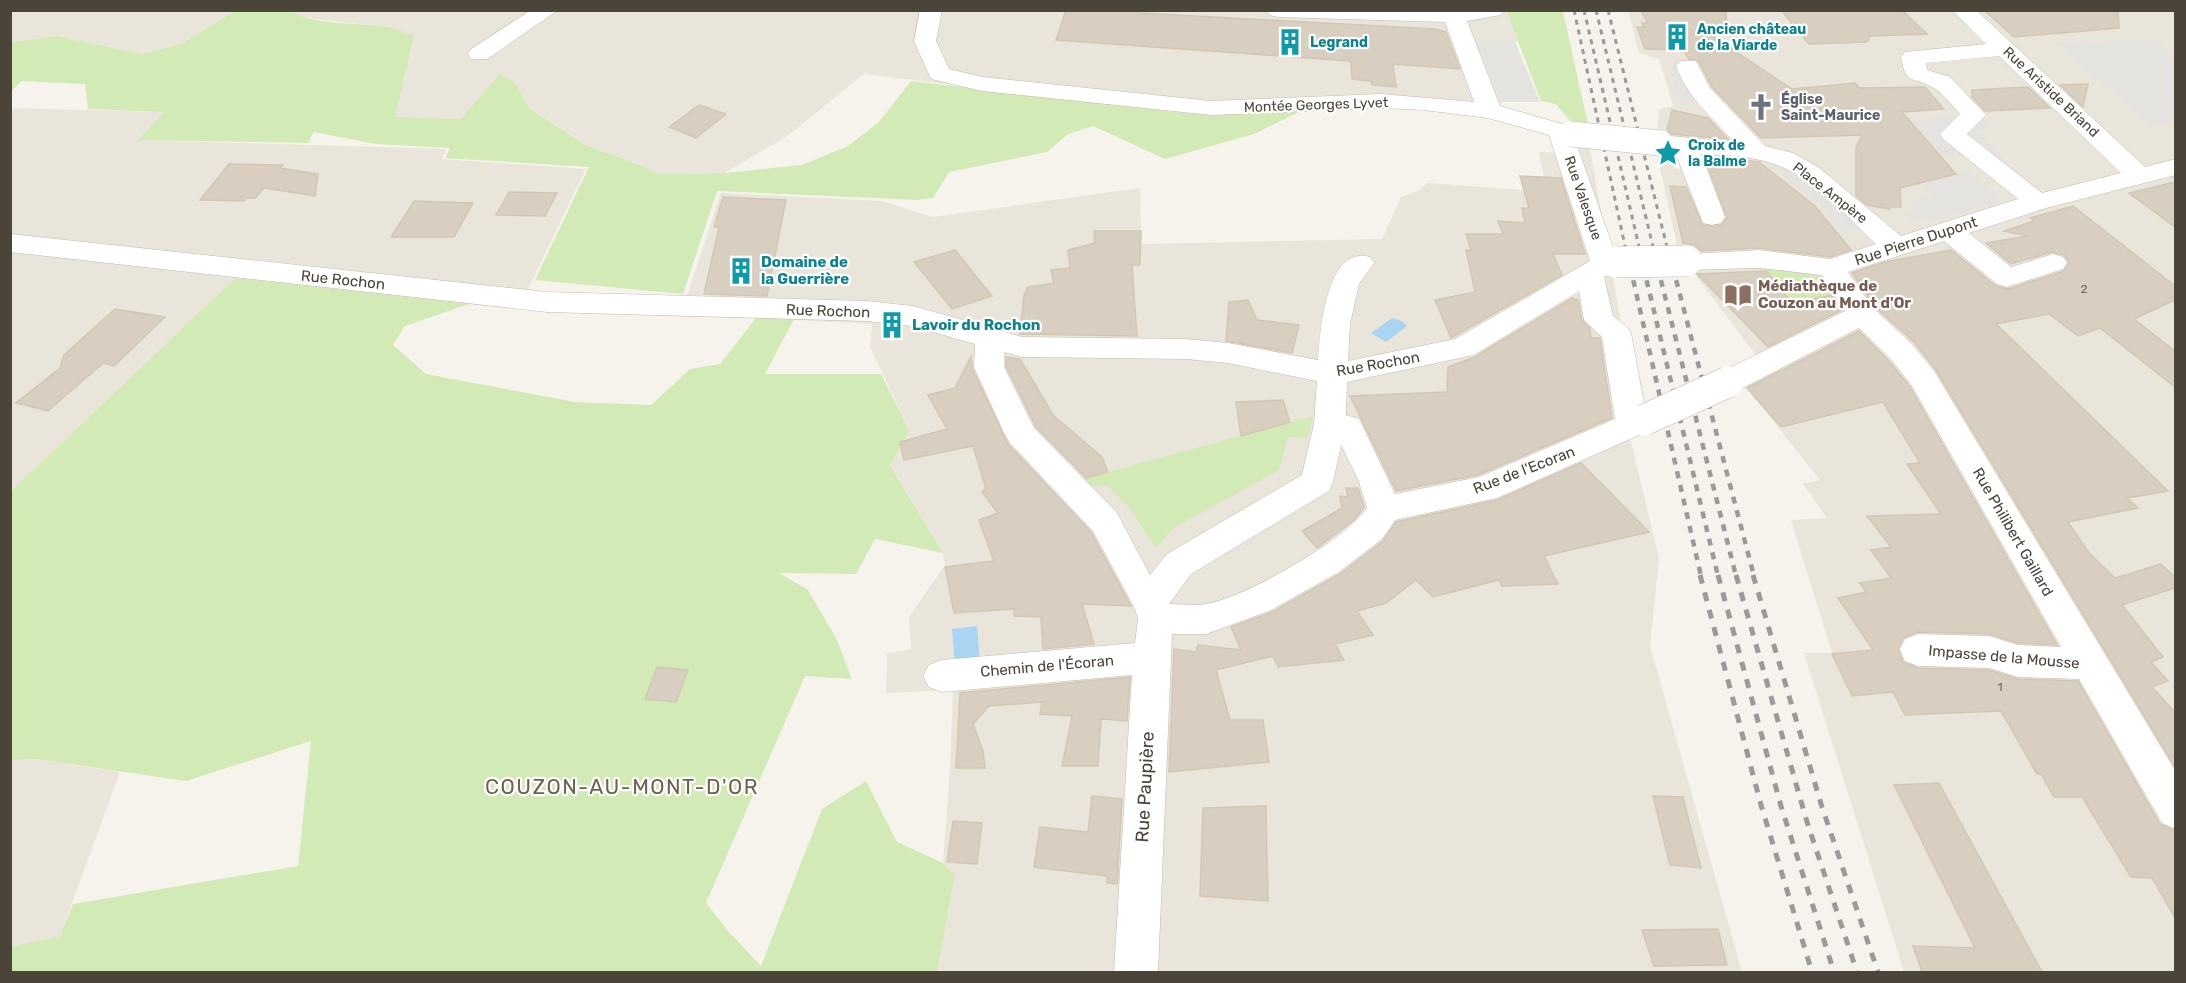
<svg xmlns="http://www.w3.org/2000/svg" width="2186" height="983" viewBox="0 0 2186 983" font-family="Rubik,sans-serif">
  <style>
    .residential { fill: #eae5da }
    .green { fill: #d2eab5 }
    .parking { fill: #e5e3e0 }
    .water { fill: #a9d4f2 }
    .building { fill: #d8cfc1; stroke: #d3c7b4; stroke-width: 1.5 }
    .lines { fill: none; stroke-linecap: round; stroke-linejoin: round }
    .minor-casing { stroke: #c2bbae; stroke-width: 1 }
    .minor { fill: #fff; fill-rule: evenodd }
    .rail-far2 { stroke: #9a9a9a; stroke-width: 3; stroke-dasharray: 5 5; stroke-linecap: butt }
    .rail-far1 { stroke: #9a9a9a; stroke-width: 4.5; stroke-dasharray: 7 7; stroke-linecap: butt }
    .rail { stroke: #9a9a9a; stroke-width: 5; stroke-dasharray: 9 9; stroke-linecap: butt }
    .minor-bridge-far1-casing { stroke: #c2bbae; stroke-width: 26; stroke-linecap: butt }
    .minor-bridge-casing { stroke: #c2bbae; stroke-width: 32; stroke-linecap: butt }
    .minor-bridge-far1 { stroke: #fff; stroke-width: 25 }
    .minor-bridge { stroke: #fff; stroke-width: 31 }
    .labels { text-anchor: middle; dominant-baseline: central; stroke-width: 4.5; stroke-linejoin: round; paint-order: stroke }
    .number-label { font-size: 12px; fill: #6e675b }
    .far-culture-label { font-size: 14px; font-weight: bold; fill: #0d838f; stroke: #fff; text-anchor: start }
    .far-street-label { font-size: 14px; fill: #4b4439; stroke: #fff }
    .far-worship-label { font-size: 14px; font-weight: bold; fill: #5b616d; stroke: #fff; text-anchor: start }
    .street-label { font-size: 15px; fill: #4b4439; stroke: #fff }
    .culture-label { font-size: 15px; font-weight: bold; fill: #0d838f; stroke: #fff; text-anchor: start }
    .education-label { font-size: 15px; font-weight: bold; fill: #785e54; stroke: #fff; text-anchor: start }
    .near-street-label { font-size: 18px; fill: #4b4439; stroke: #fff }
    .near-quarter-label { font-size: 21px; letter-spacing: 1.5px; fill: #6e6250; stroke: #fff }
  </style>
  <rect width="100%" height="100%" fill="#f6f3ec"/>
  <path class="residential" d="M1506,10L1518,42H1475L1502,102L1489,116L1415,108L1271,109L1192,114L864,74L786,137L724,173L658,174L645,167L587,145L529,108L516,84L461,119L394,118L388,27L314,19L294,15L288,11Z
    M1628,10L2175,11V972H1904L1804,653H1832L1791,520L1827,518L1803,484L1820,480L1745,386L1758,358L1679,253L1656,150L1659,109L1673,106L1659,59L1639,53Z
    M10,11H235L181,44L142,54L57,36L11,42Z
    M11,108L164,112L139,140L446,149L442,159L586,169L519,307L469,304L235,278L11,491Z
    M1589,144L1622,328L1630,437L1659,559L1650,646L1742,972H937L955,875L943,863L950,768L953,690L886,693L887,654L911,649L909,617L945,565L943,553L890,464L909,430L870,347L872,324L681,314L721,193L882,201L933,217L1140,188L1141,244L1382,239L1401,197L1420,190L1427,183L1524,190L1520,176L1544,177L1539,152L1557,153Z
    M36,759L120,772L60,936L11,947L10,760Z"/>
  <path class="green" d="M288,10C312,26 358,22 387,27C396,29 405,33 414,35L395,117L461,119L500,74L516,84L529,108L586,145L645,167L658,174L724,173L802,165L848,146L879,122L911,81L1192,114L1309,107L1254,134L1165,159L1093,126L1068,134L1047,152L949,172L933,198L917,200L717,191L683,294L535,280L589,167L445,158L450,148L376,144L314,132L308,143L138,140L164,112L88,109L85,84L21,81L11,92V42L57,36L142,54L181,44L235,11Z
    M1506,10L1563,11L1589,129L1571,122L1556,104L1541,101Z
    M1759,265L1809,272L1821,277L1833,295L1792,302Z
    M235,278L469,304L405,326L393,345L426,374L575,402L651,405L690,369L720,364L757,317L794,319L765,374H881L909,430L890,465L943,553L875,539L856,574L779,573L808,590L836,638L852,679L805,676L706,903L728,931L761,966L822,809L866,781L897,842L943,863L955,875L937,972H11L10,947L60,936L73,904L298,866L311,741L186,781L36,759L11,760V491Z
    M1313,416L1308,438L1288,437L1279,470L1172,529L1156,548L1128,506L1108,486H1084L1076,481Z"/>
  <path class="parking" d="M2157,39L2175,58V123L2150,125L2057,43Z
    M1474,42H1515L1540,102H1502Z
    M1680,62L1695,100L1682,106L1669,68Z
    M1980,113L1993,128L1977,131L2035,192L1964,155L1945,157L1910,121Z
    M1787,162L1849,212L1858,228L1844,235L1825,209L1771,165Z
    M1968,171L2005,200L1930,222L1925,217L1910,220L1903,213L1916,211L1907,202L1936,195L1920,183Z"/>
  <path class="water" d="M1392,318L1402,321L1407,326L1386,342L1371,333Z
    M977,626L980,663L955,666L952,629Z"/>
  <path class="building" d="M1066,10H1141L1140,13L1435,29L1446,32L1460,69L1393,64L1396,87L1372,85L1371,81L1352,79L1351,61L1056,40Z
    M1781,10H1902L1927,34L1870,36L1867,42L1809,44Z
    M1984,10H2118L2119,28L2014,37Z
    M1641,11H1726L1727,24L1700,28L1792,89L1855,83L1860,88L1925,87L1944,109L1902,112L1956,174L1900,188L1901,207H1890V209L1867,205L1856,196V148L1862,135L1761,138L1712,87L1698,60L1689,59L1683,50L1645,49L1637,27H1644L1642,23H1648Z
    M2088,84L2083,107L2060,85Z
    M2028,87L2050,108L1985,111L1972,97V90Z
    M699,105L726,114L696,138L669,127Z
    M1672,110L1708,118L1728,139L1671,134L1667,130Z
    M1704,156L1759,162L1815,206L1851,250L1830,257L1759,248L1701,251L1694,245L1683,243L1670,186L1686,187L1703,225H1721L1727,218Z
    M229,164L283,165L280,168L318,174L315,196L264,188L255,198H246L244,201L200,200Z
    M1520,176L1561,178L1585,254H1553L1562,275L1451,338L1435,300L1475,292L1466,250H1471L1466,234H1503L1498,221L1525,223L1522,208H1529Z
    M2175,182V227L2129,193Z
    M509,192L557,193L545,216L496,215Z
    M723,197L786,200L767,296L704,294L719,227H714Z
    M414,201L473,203L454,237H391Z
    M2073,206L2175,286V300L2134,319L2175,351V387L2100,328L2078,336L2049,314L1996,324L2168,491L2127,498L2138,508L2068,522L2089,553L2115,578L2161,564L2175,577V588L2122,605L2163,657L2151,662L2168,681L2152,687L2175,712V767L1936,370L1914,342L1874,306L1852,273L1885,262L1951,250L1996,286L2008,289L2064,271L2069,262L2064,255L2052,252L2011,264L1986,243L2028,236L2004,231L2034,221L2030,218Z
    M1094,231H1141L1140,265H1132L1137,336L1020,334L1024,295L1028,287L1054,283L1051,270L1070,268L1068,250L1095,243Z
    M955,250L992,296L952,309L914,262Z
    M1766,271L1792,303L1832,295L1842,310L1768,347L1697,274Z
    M1572,298L1578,300L1582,320L1590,328L1591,338H1600L1612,418L1478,475L1396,491L1350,396L1447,392L1448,367L1475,357Z
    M1248,300L1257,320L1299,325L1292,353L1226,341L1229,302Z
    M115,309L165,317L114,366L103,363L48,411L16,403L60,368L64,355Z
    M1859,331L1888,360L1910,387L2057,645L2018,643L1989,634L1918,632L1903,638L1898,649L1903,662L1918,668L1989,670L2018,679L2078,681L2160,824L2175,831V918L2152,878L2131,877L2082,797H2054L2041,774H2037L2001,711L1905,715L1893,692L1852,696L1832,654L1873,650L1838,598L1866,592L1860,583L1891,578L1871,550L1891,547L1867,516L1941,514L1907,464L1920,463L1883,402L1781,427L1747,388Z
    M971,357L972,368L1008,444L1091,532L1131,606L1082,604L1094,644L1043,649L1041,617L1014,616V609L954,613L945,567L994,561L979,520L998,513L982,492L986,489L973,446L904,460L900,442L947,429L928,395L955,388Z
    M1006,357L1020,359L1053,415L1102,457L1108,472L1086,478L1036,427L1006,366Z
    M1283,400L1290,422L1241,436L1236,402Z
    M1581,463L1649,532L1544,556L1558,584L1502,586L1499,580L1433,597L1416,580L1386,603L1357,611L1373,635L1335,644L1344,660L1278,667L1273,656L1216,670L1230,720H1263L1269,762L1169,772L1174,649L1196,652L1198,645L1241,650L1231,627L1270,613L1340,574L1383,541L1396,522L1497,500Z
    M1346,488H1358L1364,507L1354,520L1317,548L1302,531L1342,508L1340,496L1348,497Z
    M657,667L688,670L676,702L645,699Z
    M1130,677L1127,721L1101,719L1098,766H1062L1072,716L1040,714L1042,702L989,706L973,724L983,751L985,768H956L960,693Z
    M1939,783L2042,972H1922L1913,946L1975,948L1894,785Z
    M1092,796L1122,799L1117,884L1107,883V876L1034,867L1040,827L1088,832Z
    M1653,796L1683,797L1701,868L1670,865Z
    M1266,806L1268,901L1200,896L1203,808Z
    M953,821L982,823L977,864L947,862Z
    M1718,929L1727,965L1654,966L1642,930Z"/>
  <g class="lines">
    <defs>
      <path id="minor" d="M531,10H558L487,59H471L468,54L471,49Z
        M920,10H942L936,41L949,69L982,77L1211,101L1381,94L1474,102L1445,22L1278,17L1270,15L1267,10H1504L1501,15L1467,21L1500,106L1580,129L1583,134L1575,140L1615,253L1626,256L1630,262L1626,268L1604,277L1613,316L1626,326L1631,333L1645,409L1655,412L1660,420L1655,428L1497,498L1395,520L1382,539L1339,572L1269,611L1206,634H1172L1158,972H1114L1132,675L942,692L929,687L923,676L929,665L942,660L1135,643L1138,619L1135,609L1093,531L1010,443L1005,435L974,367L975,344L912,326L867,321L547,312L10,252V234L547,292L867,301L913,306L1022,337L1186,339L1228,343L1318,360C1320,332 1326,245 1370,257L1374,263L1359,284L1350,324L1348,361L1455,339L1590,261L1549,135L1488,118L1424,110L1381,108L1211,115L982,91L931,79L914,41ZM1579,291L1584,320L1602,337L1615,419L1479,477L1395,494L1359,419L1346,415L1347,382L1474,355ZM1004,352L1022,357L1186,359L1228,363L1317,381L1314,424L1302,475L1167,554L1150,575L1117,513L1034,428L1004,367ZM1341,445L1358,479L1367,508C1344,541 1246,597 1206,604C1194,606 1181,604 1169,604L1191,574L1329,491L1333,482Z
        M1952,10H1976L2145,167L2176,159V175L2046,208L1969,233L2011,267L2053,254L2063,257L2067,263L2063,269L2007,287L1997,284L1944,241L1848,272L1872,307L1912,344L1934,371L2176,772V829L2162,823L2079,679L2018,677L1989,668L1918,666L1905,661L1900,650L1905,639L1918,634L1989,636L2018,645L2061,647L1912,386L1890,358L1859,328L1739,390L1728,393L1717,390L1713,382L1717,374L1845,311L1822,275L1759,268L1686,270L1676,267L1672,261L1676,255L1759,250L1830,259L1876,244C1846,216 1814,178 1774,164C1752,156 1725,155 1701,154L1725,217L1721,223L1712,225L1703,223L1675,152L1651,148L1647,143L1651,138L1660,135L1734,142C1712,117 1688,98 1676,66L1680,61H1696L1710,88L1765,146L1793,153L1818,167L1901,236L2018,199L1943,139L1940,134L1960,114C1952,106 1943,92 1932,87C1911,75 1906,86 1901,57L1905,52L1986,44ZM1999,56L2121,173L2042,193L1967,134L1986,115L1950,77L1927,70L1926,63Z"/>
    </defs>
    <use href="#minor" class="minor-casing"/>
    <use href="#minor" class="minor"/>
    <path class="rail-far2" d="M1574,10L1627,255
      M1584,10L1641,255
      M1596,10L1655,255
      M1608,10L1669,255"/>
    <path class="rail-far1" d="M1627,253L1701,576
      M1640,253L1718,576
      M1654,253L1736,576
      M1669,253L1754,576"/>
    <path class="rail" d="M1700,575L1761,805L1812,972
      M1718,575L1781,806L1834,972
      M1736,575L1807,822L1857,972
      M1753,575L1822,807L1878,972"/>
    <defs>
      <path id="minor-bridge-far1" d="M1571,134L1660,143"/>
      <path id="minor-bridge" d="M1616,262L1686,261
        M1644,420L1728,382"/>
    </defs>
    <use href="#minor-bridge-far1" class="minor-bridge-far1-casing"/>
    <use href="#minor-bridge" class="minor-bridge-casing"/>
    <use href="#minor-bridge-far1" class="minor-bridge-far1"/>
    <use href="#minor-bridge" class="minor-bridge"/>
  </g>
  <defs>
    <symbol id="building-bare" viewBox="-9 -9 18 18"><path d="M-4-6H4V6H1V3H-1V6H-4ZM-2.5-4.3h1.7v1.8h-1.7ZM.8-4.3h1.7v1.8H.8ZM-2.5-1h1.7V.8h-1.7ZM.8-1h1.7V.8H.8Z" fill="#0f9aa8" stroke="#fff" stroke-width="2.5" paint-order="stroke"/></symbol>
    <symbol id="church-bare" viewBox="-9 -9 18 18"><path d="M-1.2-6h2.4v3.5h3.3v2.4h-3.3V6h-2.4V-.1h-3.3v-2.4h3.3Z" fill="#6b7280" stroke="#fff" stroke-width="2.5" paint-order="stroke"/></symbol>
    <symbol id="sight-bare" viewBox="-9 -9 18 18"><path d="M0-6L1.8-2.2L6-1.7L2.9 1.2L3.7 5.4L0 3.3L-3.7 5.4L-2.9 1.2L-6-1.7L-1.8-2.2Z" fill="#0f9aa8" stroke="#fff" stroke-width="2.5" paint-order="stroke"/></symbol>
    <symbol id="library-bare" viewBox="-9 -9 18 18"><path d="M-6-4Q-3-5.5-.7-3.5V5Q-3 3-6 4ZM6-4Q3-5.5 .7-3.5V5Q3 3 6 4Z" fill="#8d6e63" stroke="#fff" stroke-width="2.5" paint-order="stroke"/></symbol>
  </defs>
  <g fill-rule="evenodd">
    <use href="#building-bare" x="1658" y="18" width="38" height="38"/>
    <use href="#building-bare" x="1271" y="23" width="38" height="38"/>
    <use href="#church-bare" x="1742" y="88" width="38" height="38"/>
    <use href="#sight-bare" x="1649" y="134" width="38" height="38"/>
    <use href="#building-bare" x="722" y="252" width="38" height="38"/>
    <use href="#library-bare" x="1719" y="276" width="38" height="38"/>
    <use href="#building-bare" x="873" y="306" width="38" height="38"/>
  </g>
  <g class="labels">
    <g class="number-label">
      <text x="2084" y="289">2</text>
      <text x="2000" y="687">1</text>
    </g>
    <g class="far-culture-label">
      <text x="1697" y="29">Ancien château<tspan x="1697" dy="16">de la Viarde</tspan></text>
      <text x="1310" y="42">Legrand</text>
      <text x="1688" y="145">Croix de<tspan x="1688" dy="16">la Balme</tspan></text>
    </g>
    <g class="far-street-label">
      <text transform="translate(2051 92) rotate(43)">Rue Aristide Briand</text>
      <text transform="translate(1316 105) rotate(-2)">Montée Georges Lyvet</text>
      <text transform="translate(1830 193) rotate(38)">Place Ampère</text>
      <text transform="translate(1583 198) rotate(71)">Rue Valesque</text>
    </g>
    <g class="far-worship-label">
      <text x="1781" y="99">Église<tspan x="1781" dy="16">Saint-Maurice</tspan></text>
    </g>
    <g class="street-label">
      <text transform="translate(1916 241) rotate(-18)">Rue Pierre Dupont</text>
      <text transform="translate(343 280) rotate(6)">Rue Rochon</text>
      <text transform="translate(828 311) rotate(2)">Rue Rochon</text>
      <text transform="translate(1378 364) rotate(-10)">Rue Rochon</text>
      <text transform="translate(1524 470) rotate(-21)">Rue de l'Ecoran</text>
      <text transform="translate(2013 532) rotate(60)">Rue Philibert Gaillard</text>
      <text transform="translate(2004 657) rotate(5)">Impasse de la Mousse</text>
      <text transform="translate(1047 666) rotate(-5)">Chemin de l'Écoran</text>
    </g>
    <g class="culture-label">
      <text x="761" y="262">Domaine de<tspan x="761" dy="17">la Guerrière</tspan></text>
      <text x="912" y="325">Lavoir du Rochon</text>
    </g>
    <g class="education-label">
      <text x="1758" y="286">Médiathèque de<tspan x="1758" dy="17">Couzon au Mont d'Or</tspan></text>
    </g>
    <g class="near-street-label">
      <text transform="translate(1145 787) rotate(-87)">Rue Paupière</text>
    </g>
    <g class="near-quarter-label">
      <text x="622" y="786">COUZON-AU-MONT-D'OR</text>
    </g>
  </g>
  <rect width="2186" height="983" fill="none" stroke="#4b4439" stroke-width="24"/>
</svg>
